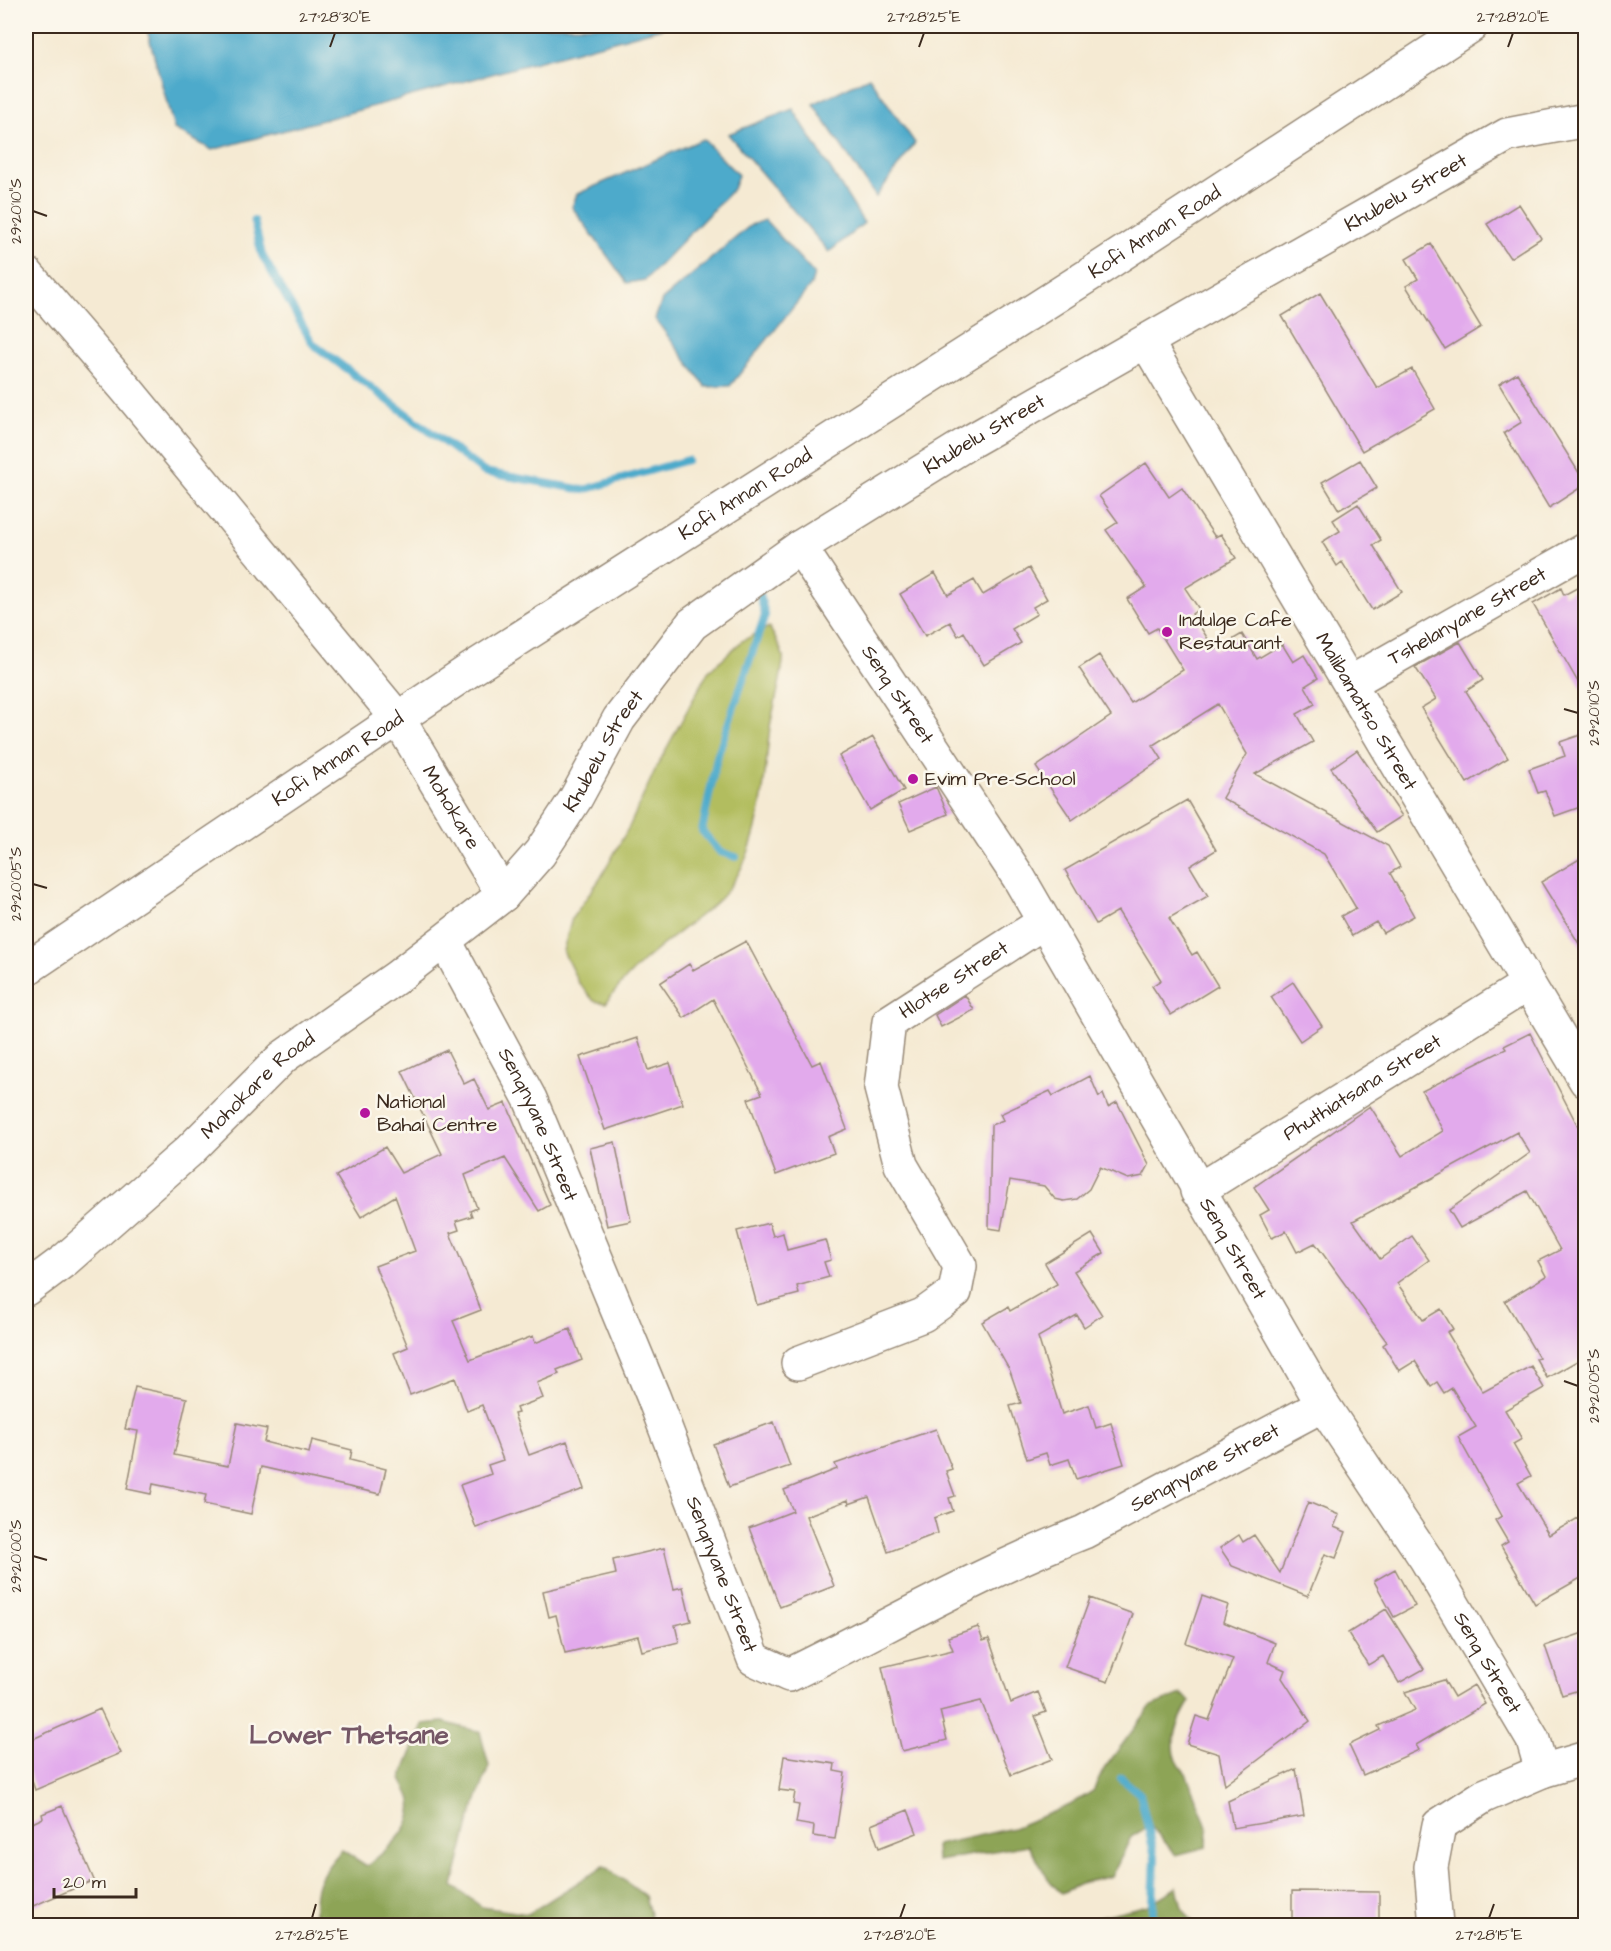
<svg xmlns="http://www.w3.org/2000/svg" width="1611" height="1951" viewBox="0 0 1611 1951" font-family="'Architects Daughter',sans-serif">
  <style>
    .green { fill: #b2bd5f; stroke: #76743e; stroke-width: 1.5 }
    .forest { fill: #8da456; stroke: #64673a; stroke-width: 1.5 }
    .water { fill: #4daacb; stroke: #446a74; stroke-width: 1.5 }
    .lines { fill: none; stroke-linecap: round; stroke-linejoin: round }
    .stream { stroke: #4daacb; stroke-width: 8 }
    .building { fill: #e2aaec }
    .minor-casing { stroke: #988a78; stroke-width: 36 }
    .major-casing { stroke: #988a78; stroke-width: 36 }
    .minor { stroke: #fff; stroke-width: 33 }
    .major { stroke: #fff; stroke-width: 33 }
    .ticks { fill: none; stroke: #3b2a1e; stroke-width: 2 }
    .poi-dot { fill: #b5179e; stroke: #fbf7ec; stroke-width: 2 }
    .labels { text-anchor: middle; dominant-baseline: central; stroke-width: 5; stroke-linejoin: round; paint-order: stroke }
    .street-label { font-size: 20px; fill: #3b2a1e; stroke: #fbf7ec }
    .poi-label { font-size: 20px; fill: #3b2a1e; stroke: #fbf7ec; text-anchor: start }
    .district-label { font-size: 26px; font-weight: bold; fill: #755766; stroke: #fbf7ec }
    .neatline { fill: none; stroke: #3b2a1e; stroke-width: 2 }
    .ticks-label { font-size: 15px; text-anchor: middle; fill: #3b2a1e }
  </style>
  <rect width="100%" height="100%" fill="#fbf7ec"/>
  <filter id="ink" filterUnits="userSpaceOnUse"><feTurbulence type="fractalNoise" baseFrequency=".0167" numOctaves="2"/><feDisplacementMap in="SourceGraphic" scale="12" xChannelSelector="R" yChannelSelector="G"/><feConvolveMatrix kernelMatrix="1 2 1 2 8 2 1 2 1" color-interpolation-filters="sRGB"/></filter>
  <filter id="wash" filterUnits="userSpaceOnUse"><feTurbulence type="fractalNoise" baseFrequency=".008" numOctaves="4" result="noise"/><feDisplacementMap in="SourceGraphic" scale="24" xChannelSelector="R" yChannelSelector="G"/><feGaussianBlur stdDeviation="1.35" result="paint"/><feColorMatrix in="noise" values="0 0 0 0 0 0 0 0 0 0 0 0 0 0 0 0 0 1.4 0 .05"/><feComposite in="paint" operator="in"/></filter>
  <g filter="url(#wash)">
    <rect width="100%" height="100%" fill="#f5ead3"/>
    <path class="green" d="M769,627C774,636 780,646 783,656C785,665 772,713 770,727C763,786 762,863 713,905C672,939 639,958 606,1003L594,1001L578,982L563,951L572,918L600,879L630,825L656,768L708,672L742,641Z"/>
    <path class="forest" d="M1181,1694L1190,1701C1177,1722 1164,1753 1186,1773L1208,1829L1207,1847L1176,1855L1150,1825L1131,1837L1112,1876L1085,1882L1061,1893C1042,1876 1042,1864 1028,1845L937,1861L936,1845L1013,1828L1070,1805L1093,1791L1104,1769L1151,1706Z
      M443,1722L480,1732L489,1766L469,1823L453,1886L482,1907L528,1914L604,1866L645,1896L653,1925H316C312,1890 317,1876 342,1850L367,1866C386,1850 416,1829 411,1801C410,1794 404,1786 401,1779L423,1724Z
      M1177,1887L1182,1908L1195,1925H1064L1148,1905Z"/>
    <path class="water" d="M146,26H669L212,150L174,129Z
      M869,77L915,143L876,197L813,104Z
      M793,109L864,223L829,252L728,134Z
      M703,139L738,175L733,189L645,280L627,283L572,207L577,194Z
      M765,220L814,274L811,285L730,386L706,387L655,319L662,300L751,225Z"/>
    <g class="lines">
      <path class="stream" d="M254,221L262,255L313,344L484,472L584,490L687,460
        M736,857L720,852L702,831L717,757L765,615L758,588
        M1121,1778L1140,1794L1155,1857L1152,1926"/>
    </g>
    <g id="blocks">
      <path class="building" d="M1519,204L1541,238L1510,258L1487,224Z
        M1431,244L1481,327L1445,349L1406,286L1418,279L1406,259Z
        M1320,293L1377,388L1412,369L1435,409L1362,451L1282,316Z
        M1517,373L1586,484L1549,508L1504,433L1522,422L1499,384Z
        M1360,460L1377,488L1339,510L1322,482Z
        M1146,463L1169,497L1182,488L1215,537L1221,534L1236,558L1185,588L1199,609L1192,614L1215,650L1242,634L1257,659L1282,644L1293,662L1304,655L1318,678L1305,686L1315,704L1297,714L1313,742L1255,774L1388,846L1400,867L1390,873L1414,916L1383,933L1376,922L1352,936L1341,916L1356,908L1324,854L1222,798L1247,754L1218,704L1153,745L1162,759L1072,820L1036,767L1111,716L1079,668L1099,655L1131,703L1183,670L1157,628L1148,633L1127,599L1146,587L1106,530L1118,522L1099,496Z
        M1358,504L1381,540L1373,545L1402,592L1372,610L1342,562L1337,566L1322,542L1340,531L1333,520Z
        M1029,568L1047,599L1033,607L1037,614L1012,629L1021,643L984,665L964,632L958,636L950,622L925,636L900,594L935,573L948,595L974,580L983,595Z
        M1586,583V696L1533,604L1561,588L1564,595Z
        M1460,642L1483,680L1466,691L1508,758L1467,783L1421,708L1436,699L1415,667Z
        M1586,733V805L1555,816L1545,791L1538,793L1529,769L1565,756L1560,742Z
        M873,737L904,790L870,810L839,756Z
        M1357,750L1402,816L1377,832L1331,768Z
        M936,787L948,814L910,830L898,804Z
        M1187,800L1216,850L1190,866L1208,896L1169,918L1192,955L1197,952L1218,986L1171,1015L1152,986L1161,980L1118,911L1096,924L1065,870Z
        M1586,855V955L1541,882Z
        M746,941L812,1065L821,1061L847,1129L828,1137L834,1153L776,1175L748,1099L762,1094L713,999L684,1018L660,983L689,964L693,970Z
        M1293,982L1322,1026L1300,1041L1271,997Z
        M965,995L974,1010L941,1027L935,1015Z
        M1530,1033L1586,1142V1356L1547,1378L1536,1359L1539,1358L1505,1301L1546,1276L1538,1261L1560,1250L1527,1191L1460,1228L1449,1210L1530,1153L1517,1132L1353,1221L1380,1259L1412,1236L1429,1260L1397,1283L1423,1320L1441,1309L1453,1329L1447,1332L1483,1392L1531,1366L1544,1388L1505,1410L1522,1439L1513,1444L1531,1476L1518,1483L1549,1535L1578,1518L1586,1532V1575L1535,1604L1501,1546L1508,1542L1495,1520L1502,1516L1458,1437L1476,1427L1452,1388L1444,1393L1437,1382L1431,1386L1415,1361L1399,1371L1383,1345L1387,1342L1315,1243L1297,1252L1286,1231L1272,1238L1260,1215L1269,1210L1254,1187L1370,1106L1402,1156L1443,1131L1422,1091L1506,1049L1504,1046Z
        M638,1038L648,1070L670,1063L683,1104L605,1130L580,1057Z
        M447,1050L464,1084L474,1079L489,1110L506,1103L550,1205L539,1211L505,1158L465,1175L477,1208L470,1211L472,1216L456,1221L459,1230L450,1233L481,1310L453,1321L470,1360L533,1336L535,1343L570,1329L582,1360L557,1370L559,1374L537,1383L543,1398L516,1408L518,1413L514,1414L529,1455L567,1441L584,1489L476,1528L460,1485L491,1474L488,1465L503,1460L482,1405L467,1411L455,1378L410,1395L394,1353L408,1347L375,1266L415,1251L395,1196L361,1217L336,1176L385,1147L401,1173L442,1154L402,1071Z
        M1090,1076L1099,1097L1103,1094L1108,1107L1117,1102L1149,1165L1143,1176L1128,1179L1100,1167L1089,1189L1077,1199L1064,1201L1055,1199L1044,1186L1010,1180L1001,1230L989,1228L991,1125L1003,1120L1000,1114L1050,1091L1053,1096Z
        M615,1142L631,1221L607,1226L590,1148Z
        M769,1223L773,1236L783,1233L787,1250L825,1240L831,1260L824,1262L829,1277L797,1286L799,1294L757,1305L737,1231Z
        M1092,1234L1104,1253L1074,1271L1102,1315L1084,1327L1077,1315L1038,1337L1062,1414L1089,1405L1096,1428L1111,1423L1124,1464L1076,1479L1069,1459L1050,1465L1046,1453L1027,1459L1010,1406L1021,1403L1010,1371L982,1322L1008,1307L1010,1311L1057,1284L1045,1263Z
        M135,1387L187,1398L174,1455L228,1466L237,1423L267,1429L264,1442L309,1453L312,1440L352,1450L350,1460L386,1469L380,1494L261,1467L251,1514L204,1504L206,1495L153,1484L151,1494L127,1489L138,1431L125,1429Z
        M774,1422L790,1466L729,1487L713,1444Z
        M936,1429L952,1469L946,1471L955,1496L949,1498L953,1511L934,1518L938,1533L888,1552L869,1497L849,1504L848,1500L806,1516L834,1586L780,1607L749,1528L793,1511L784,1490L837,1469L835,1464Z
        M1308,1502L1339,1515L1334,1527L1346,1532L1336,1558L1325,1554L1308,1596L1232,1566L1220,1548L1239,1535L1243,1542L1254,1535L1280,1573Z
        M664,1548L674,1589L683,1587L691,1621L675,1625L679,1642L642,1651L638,1636L565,1653L556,1615L549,1617L543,1591L616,1574L613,1560Z
        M1395,1569L1415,1606L1394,1617L1374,1581Z
        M1202,1596L1228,1605L1223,1622L1275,1643L1268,1662L1285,1670L1282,1678L1310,1721L1225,1785L1219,1754L1187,1744L1196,1716L1209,1720L1233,1659L1186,1643Z
        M1090,1598L1133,1614L1108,1682L1065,1667Z
        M1386,1609L1424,1669L1399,1683L1383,1656L1368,1665L1348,1633Z
        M978,1627L983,1641L989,1639L1011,1703L1038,1692L1046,1712L1035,1716L1052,1759L1011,1775L981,1701L940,1711L947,1740L902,1751L882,1667L953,1650L948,1637Z
        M1586,1632V1688L1562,1695L1545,1646Z
        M1444,1680L1454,1697L1474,1685L1485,1704L1416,1745L1419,1750L1363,1775L1349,1745L1380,1730L1378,1726L1415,1710L1405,1692Z
        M100,1709L121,1753L35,1790L26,1763V1742Z
        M784,1756L835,1764L834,1771L845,1773L835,1839L813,1836L814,1826L796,1823L799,1805L793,1804L795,1792L779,1790Z
        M1296,1769L1304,1816L1233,1828L1228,1801Z
        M62,1806L94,1880L33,1906L26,1888V1826L43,1818L42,1814Z
        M908,1810L917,1833L879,1848L871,1825Z
        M1292,1891L1379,1892V1926H1292Z"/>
    </g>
  </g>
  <g filter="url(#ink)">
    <use href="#blocks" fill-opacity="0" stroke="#988a78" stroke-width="1.5"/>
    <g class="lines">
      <defs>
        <g id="minor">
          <path id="s1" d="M26,273L127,390L399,720L503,895"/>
          <path id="s2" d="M1147,343L1586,1081"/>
          <path id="s3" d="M800,547L1019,878L1323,1405L1426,1559L1533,1740L1542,1771L1484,1796L1439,1825L1431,1867L1436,1926"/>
          <path id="s4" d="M1350,683L1586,549"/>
          <path id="s5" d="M445,941L530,1099L653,1396L754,1659L789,1675C887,1627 982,1572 1084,1532L1323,1405"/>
          <path id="s6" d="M1197,1191L1528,984"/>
          <path id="s7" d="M26,1289L65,1260L189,1151L283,1057L397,977L503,895L540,853L576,798L619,719L692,624L800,547L971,441L1507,135L1586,120"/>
          <path id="s8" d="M798,1363L923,1315L955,1292L960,1266L901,1165L881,1088L889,1022L1044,922"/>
          <path d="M1542,1771L1586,1758"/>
        </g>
        <g id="major">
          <path id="s9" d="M26,969L470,670L1100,268L1471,26"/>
        </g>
      </defs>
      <use href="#minor" class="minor-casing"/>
      <use href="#major" class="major-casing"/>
      <use href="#minor" class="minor"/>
      <use href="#major" class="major"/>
    </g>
  </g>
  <path class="ticks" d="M330,47L335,33M919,47L924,33M1508,47L1513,33M33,211L47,216M1564,709L1578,713M33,884L47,888M1564,1381L1578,1386M33,1556L47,1560M312,1918L316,1904M900,1918L905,1904M1489,1918L1494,1904"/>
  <g class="poi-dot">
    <circle cx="1167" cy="632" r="6"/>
    <circle cx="913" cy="779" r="6"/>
    <circle cx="365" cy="1113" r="6"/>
  </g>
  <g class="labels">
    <g class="street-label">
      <text stroke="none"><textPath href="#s7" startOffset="1786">Khubelu Street</textPath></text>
      <text stroke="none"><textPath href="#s9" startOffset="1348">Kofi Annan Road</textPath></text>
      <text stroke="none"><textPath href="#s7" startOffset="1300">Khubelu Street</textPath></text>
      <text stroke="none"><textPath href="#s9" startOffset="862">Kofi Annan Road</textPath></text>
      <text stroke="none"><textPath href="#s4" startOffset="135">Tshelanyane Street</textPath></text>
      <text stroke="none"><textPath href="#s3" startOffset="177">Senq Street</textPath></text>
      <text stroke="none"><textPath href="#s2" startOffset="429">Malibamatso Street</textPath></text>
      <text stroke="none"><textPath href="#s7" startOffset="796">Khubelu Street</textPath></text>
      <text stroke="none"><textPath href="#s9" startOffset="376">Kofi Annan Road</textPath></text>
      <text stroke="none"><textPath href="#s1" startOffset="684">Mohokare</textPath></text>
      <text stroke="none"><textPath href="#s8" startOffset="540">Hlotse Street</textPath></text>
      <text stroke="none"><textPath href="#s7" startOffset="309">Mohokare Road</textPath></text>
      <text stroke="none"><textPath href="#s6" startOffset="195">Phuthiatsana Street</textPath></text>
      <text stroke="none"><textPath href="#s5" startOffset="206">Senqnyane Street</textPath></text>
      <text stroke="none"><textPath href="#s3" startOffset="825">Senq Street</textPath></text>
      <text stroke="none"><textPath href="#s5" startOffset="1286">Senqnyane Street</textPath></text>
      <text stroke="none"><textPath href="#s5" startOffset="692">Senqnyane Street</textPath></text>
      <text stroke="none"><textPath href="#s3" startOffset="1311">Senq Street</textPath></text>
    </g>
    <g class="poi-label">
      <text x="1179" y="620">Indulge Cafe<tspan x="1179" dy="23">Restaurant</tspan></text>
      <text x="925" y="779">Evim Pre-School</text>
      <text x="377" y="1102">National<tspan x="377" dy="23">Bahaí Centre</tspan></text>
    </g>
    <g class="district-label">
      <text x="349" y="1735">Lower Thetsane</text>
    </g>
  </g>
  <rect width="1611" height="1951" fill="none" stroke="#fbf7ec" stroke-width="66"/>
  <path d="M54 1888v9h82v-9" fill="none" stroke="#3b2a1e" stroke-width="3"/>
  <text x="63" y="1888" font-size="18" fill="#3b2a1e" stroke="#fbf7ec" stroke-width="4.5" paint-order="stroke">20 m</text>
  <rect x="33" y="33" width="1545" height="1885" class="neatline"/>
  <g class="ticks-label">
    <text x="335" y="22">27°28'30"E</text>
    <text x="924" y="22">27°28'25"E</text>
    <text x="1513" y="22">27°28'20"E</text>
    <text transform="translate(16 211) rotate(-90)" y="5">29°20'10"S</text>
    <text transform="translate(1594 713) rotate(-90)" y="5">29°20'10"S</text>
    <text transform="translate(16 884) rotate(-90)" y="5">29°20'05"S</text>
    <text transform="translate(1594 1386) rotate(-90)" y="5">29°20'05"S</text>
    <text transform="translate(16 1556) rotate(-90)" y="5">29°20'00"S</text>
    <text x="312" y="1940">27°28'25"E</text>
    <text x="900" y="1940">27°28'20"E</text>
    <text x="1489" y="1940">27°28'15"E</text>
  </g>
</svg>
